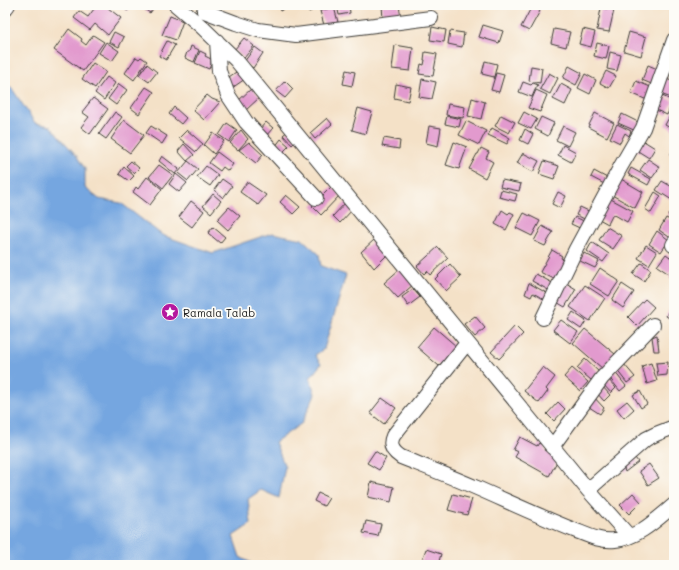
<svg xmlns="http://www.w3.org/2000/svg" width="679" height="570" viewBox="0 0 679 570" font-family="Mali,sans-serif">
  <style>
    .water { fill: #74a6e0; stroke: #48617e }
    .building { fill: #e29ace }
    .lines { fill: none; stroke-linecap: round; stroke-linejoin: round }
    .minor-casing { stroke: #3c3a36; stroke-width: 16 }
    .minor { stroke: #fff; stroke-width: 14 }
    .labels { text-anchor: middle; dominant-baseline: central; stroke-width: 3.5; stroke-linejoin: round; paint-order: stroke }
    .poi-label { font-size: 11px; fill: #1c1c1c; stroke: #fdfcf7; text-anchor: start }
  </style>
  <rect width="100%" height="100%" fill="#fdfcf7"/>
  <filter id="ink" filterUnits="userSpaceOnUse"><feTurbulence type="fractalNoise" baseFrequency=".025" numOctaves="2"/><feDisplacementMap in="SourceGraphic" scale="8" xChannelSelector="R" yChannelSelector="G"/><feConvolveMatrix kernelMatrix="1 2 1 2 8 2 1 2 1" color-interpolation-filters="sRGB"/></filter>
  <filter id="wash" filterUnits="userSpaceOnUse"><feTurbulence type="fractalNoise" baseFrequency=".012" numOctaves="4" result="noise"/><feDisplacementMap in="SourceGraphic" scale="16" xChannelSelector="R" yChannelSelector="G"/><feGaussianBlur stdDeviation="0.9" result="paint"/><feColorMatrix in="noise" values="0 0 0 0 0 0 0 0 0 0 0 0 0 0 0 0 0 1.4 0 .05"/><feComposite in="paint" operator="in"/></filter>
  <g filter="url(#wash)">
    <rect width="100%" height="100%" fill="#f4e1c7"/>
    <path class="water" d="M11,87L35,123L50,126L76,155L85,169V188L99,199L121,203L162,235L213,253L272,233L302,239L319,254L321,266L346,275L324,349L315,355L321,364L310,378L315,394L302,423L275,442L285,467L279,498L261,490L248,499L251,524L233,536L240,557L251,563V565H5V91Z"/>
    <g id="blocks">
      <path class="building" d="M97,5H109L110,6L108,8L121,18L108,35L95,24L90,30L74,18L79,11L88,17Z
        M123,5H134L127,11Z
        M143,5H156L150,13L141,7Z
        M278,5H290L280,11Z
        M306,5H316L317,8L309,12Z
        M337,5H349L350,13L339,15Z
        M382,5H399L401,18L383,20Z
        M532,6L540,11L529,31L521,27Z
        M334,7L338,22L324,25L320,11Z
        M601,8L614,10L609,32L597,30Z
        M170,16L183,21L176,40L162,35Z
        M483,25L503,31L499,43L479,37Z
        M432,27L446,30L444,42L430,40Z
        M69,29L82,39L81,41L86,45L93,35L104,42L83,71L54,50Z
        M554,29L570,32L566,47L551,43Z
        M583,29L595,32L591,47L579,44Z
        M450,31L464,33L462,47L448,44Z
        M114,32L124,37L119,47L109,42Z
        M629,32L646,37L641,56L624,51Z
        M244,38L254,46L244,58L234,50Z
        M167,41L175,45L166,60L159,56Z
        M106,42L119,51L112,61L99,53Z
        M597,43L609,46L606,59L594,56Z
        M395,45L413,48L410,71L392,69Z
        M191,46L199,50L194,62L185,58L187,52H189Z
        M255,47L263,53L253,68L244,62Z
        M200,51L206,54L205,56L211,59V64L209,69L195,63Z
        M425,52L437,54L433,76L419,74L421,64L424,65L425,60H424Z
        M610,52L621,55L617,71L607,69Z
        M136,57L139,59L141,57L147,61L134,80L125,73Z
        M485,61L497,64L494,77L482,74Z
        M93,63L106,72L95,88L82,79Z
        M147,64L157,72L149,82L139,75Z
        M648,65L662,71L656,86L642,80Z
        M531,66L542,68L540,83L529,81Z
        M569,66L582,73L576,85L563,78Z
        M239,70L245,79L232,88L226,79Z
        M346,70L355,72L352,86L343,84Z
        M606,71L616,76L609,88L600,83Z
        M496,73L504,75L499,92L491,90Z
        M549,73L558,78L550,94L540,89Z
        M585,74L596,80L590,94L578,88Z
        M107,77L115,83L104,100L95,93Z
        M664,78L674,82V99L658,93Z
        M422,79L436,82L432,99L419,97Z
        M285,81L293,89L285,98L276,91Z
        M636,81L653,88L647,100L631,93Z
        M523,82L531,85L533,83L538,85L535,90L532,97L519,92Z
        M119,84L127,90L116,105L108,99Z
        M396,84L411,87L408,101L394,98Z
        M561,84L572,90L565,105L553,99Z
        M146,87L154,92L139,114L131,108Z
        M252,88L260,97L245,111L237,102Z
        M536,90L547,95L540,112L528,108Z
        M658,94L673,101L667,115L652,108Z
        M207,95L212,99L220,102L204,120L193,110Z
        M93,98L108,109L90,134L81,127L89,117L82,112Z
        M472,98L485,102L481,119L468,116Z
        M448,104L465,107L463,118L446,115Z
        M174,107L186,118L181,124L169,114Z
        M358,108L372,112L366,134L352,130Z
        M673,110L674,111V130L665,125Z
        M115,112L122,117L106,139L99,134Z
        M524,112L537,119L531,129L518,123Z
        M595,113L614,123L607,137L588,127Z
        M622,114L640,123L636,131L618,123Z
        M501,115L515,122L509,133L495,126Z
        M447,116L461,119L459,127L445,124Z
        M541,117L554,123L548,136L535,129Z
        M327,118L332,124L315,139L310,133Z
        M124,120L144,135L130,153L111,139Z
        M466,121L486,131L479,145L459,135Z
        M266,122L273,128L265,137L259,130Z
        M227,123L237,130L229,142L219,135Z
        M617,124L631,131L629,136L625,133L620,143L610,138Z
        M151,126L167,136L162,144L146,133Z
        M429,126L441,128L438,146L426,143Z
        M563,126L575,132L568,146L556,140Z
        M492,128L510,138L507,144L488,135Z
        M525,129L533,134L528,144L520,140Z
        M187,130L203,144L196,152L179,138Z
        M241,130L248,139L238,150L230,143Z
        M289,130L297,140L292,145L283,135Z
        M213,133L224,141L214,154L204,145Z
        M384,138L400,141L399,149L382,146Z
        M639,138L655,148L649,158L633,148Z
        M281,139L289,146L282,153L275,147Z
        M249,142L263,155L256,163L239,150Z
        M454,142L467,147L459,169L446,165Z
        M184,144L194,155L187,161L178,151Z
        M563,145L576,152L571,162L558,155Z
        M481,148L489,152L486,158L493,162L485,178L469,169L477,154H478Z
        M674,148V157L670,155Z
        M217,152L233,164L228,171L223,167L220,171L209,163Z
        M523,153L539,161L533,172L517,163Z
        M162,156L179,169L175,174L159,161Z
        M648,159L660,167L652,178L640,170Z
        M131,161L139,168L134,173L126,166Z
        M188,161L198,169L188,181L178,173Z
        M544,161L559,166L554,179L539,174Z
        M159,165L173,175L163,188L149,177Z
        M206,166L218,175L210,186L197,177Z
        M124,167L134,176L129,181L119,174Z
        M631,168L651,179L648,185L628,174Z
        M594,171L609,179L606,185L591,177Z
        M176,174L187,183L179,192L169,184Z
        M147,177L162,189L150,205L133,192L136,187L138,189Z
        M222,179L232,186L223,198L214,190Z
        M621,179L643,192L635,208L612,195Z
        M502,180L521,184L519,191L500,187Z
        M662,181L674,188V197L672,200L656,190Z
        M247,182L266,195L258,205L240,192Z
        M332,186L340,195L321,215L312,206Z
        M501,190L517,194L515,201L499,197Z
        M558,192L566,196L560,208L552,204Z
        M655,192L661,196L651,213L645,209Z
        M213,194L221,201L211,213L203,206Z
        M286,195L300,207L293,214L280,202Z
        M609,198L633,211L627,222L613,214L608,224L599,219Z
        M191,201L204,211L192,227L179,217Z
        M346,202L353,209L340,223L333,216Z
        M674,205V219L668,215Z
        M229,207L240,216L228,230L217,220Z
        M580,207L593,213L589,221L576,215Z
        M502,210L508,214L510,212L514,214L506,230L495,224Z
        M524,213L540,221L532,236L516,228Z
        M575,217L588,223L584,230L571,224Z
        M666,218L674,222V236L672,239L659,230Z
        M542,226L553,232L545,246L534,241Z
        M213,227L225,237L220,243L208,233Z
        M607,227L622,236L613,249L599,240Z
        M657,231L669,240L661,252L649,244Z
        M375,239L388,254L374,268L361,252Z
        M592,242L609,254L603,262L587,251Z
        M646,245L657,252L649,265L638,258Z
        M438,247L448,258L430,275L427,271L424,274L417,266Z
        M552,250L562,256L561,258L568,262L558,281L540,272Z
        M584,253L599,261L595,268L580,261Z
        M666,254L674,260V266L669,274L657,266Z
        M641,263L651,270L644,281L633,274Z
        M450,264L461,277L446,291L435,279Z
        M401,268L414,284L398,298L384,283Z
        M600,268L619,281L609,296L590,284Z
        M674,268V280L669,277Z
        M536,274L556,285L552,292L532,281Z
        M529,283L550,295L547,301L533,293L531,297L525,294Z
        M566,283L576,289L565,307L555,301Z
        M622,284L634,292L623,308L612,300Z
        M585,285L605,298L590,321L570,307Z
        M413,289L420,297L408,306L402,297Z
        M645,299L654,307L637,326L628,317Z
        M671,307L674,308V321L666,316Z
        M573,312L586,321L581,329L568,320Z
        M475,316L485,328L475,337L464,324Z
        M561,320L578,332L570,343L553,330Z
        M515,326L523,334L499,359L491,352Z
        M434,327L456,346L439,366L417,347Z
        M585,329L615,354L603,369L573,343Z
        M657,335L659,351H654L652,337Z
        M585,359L599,372L591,380L577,368Z
        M668,362L667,375L658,376L656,363Z
        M623,363L635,377L627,383L616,369Z
        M651,363L657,381L647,384L642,366Z
        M543,367L555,377L546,389L548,391L539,403L524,391Z
        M572,368L588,382L580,391L564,377Z
        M614,371L626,386L620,391L608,376Z
        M608,379L616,388L611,393L603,384Z
        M602,386L610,395L604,401L595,391Z
        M640,391L647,404L641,408L633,395Z
        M592,395L604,408L600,414L586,405Z
        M382,398L396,408L384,424L370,413Z
        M627,401L634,409L624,418L617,409Z
        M558,402L565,409L554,421L547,414Z
        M520,437L537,446L539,443L546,447L544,450L559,458L549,476L515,457L518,452L513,450Z
        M375,451L386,458L379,470L367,463Z
        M633,455L638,462L625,472L623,465Z
        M649,464L659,478L648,485L639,471Z
        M371,482L394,487L391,502L368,497Z
        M318,493L329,498L324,506L314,501Z
        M633,493L641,502L629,514L620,505Z
        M453,494L472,499L467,515L448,510Z
        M366,521L381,524L378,536L363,533Z
        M426,549L441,554L438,565H420Z"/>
    </g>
  </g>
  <g filter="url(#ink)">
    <use href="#blocks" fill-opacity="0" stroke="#3c3a36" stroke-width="1"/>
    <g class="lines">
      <defs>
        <path id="minor" d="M176,5L202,27L236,60L588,490L629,536
          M5,9L8,5
          M204,11L236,23L258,30L296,35L431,18
          M217,41L219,71L228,95L246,122L316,198
          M673,245L674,243
          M543,318L576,249L621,166L643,128L674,40
          M467,343L393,436C389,445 392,451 401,457C426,467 452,477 477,488C509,502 541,517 574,530C587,535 601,542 615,540C638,538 657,519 674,505
          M552,447L602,378L653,325
          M588,490L646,439L656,434L674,427"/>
      </defs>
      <use href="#minor" class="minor-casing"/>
      <use href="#minor" class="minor"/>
    </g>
  </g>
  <defs>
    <symbol id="sight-disc" viewBox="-11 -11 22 22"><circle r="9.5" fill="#b5179e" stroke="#fdfcf7"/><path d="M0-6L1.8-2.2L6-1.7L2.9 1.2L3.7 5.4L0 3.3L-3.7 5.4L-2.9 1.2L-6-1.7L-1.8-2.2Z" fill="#fff"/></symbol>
  </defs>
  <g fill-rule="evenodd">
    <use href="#sight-disc" x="160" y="302" width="20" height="20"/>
  </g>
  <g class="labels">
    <g class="poi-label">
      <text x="183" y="312">Ramala Talab</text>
    </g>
  </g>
  <rect width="679" height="570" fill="none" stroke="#fdfcf7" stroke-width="20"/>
</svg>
